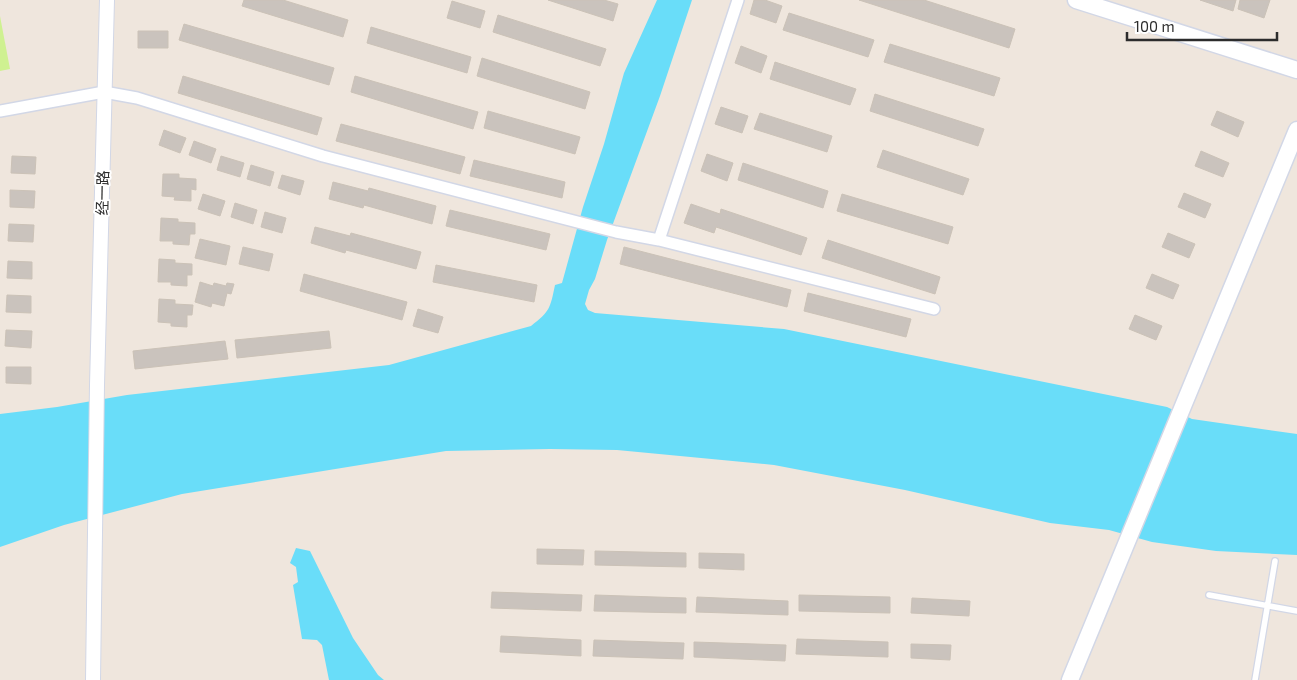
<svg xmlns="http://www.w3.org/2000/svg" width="1297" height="680" viewBox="0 0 1297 680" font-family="'Exo 2','Noto Sans SC',sans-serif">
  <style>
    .pitch { fill: #cff191 }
    .water { fill: #69ddf9 }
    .building { fill: #cac3bd; stroke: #cbc2b7 }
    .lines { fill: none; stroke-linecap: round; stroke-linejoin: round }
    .service-casing { stroke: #d2d7e6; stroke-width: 8 }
    .minor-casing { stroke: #d2d7e6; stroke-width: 14 }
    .tertiary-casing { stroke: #d2d7e6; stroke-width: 16 }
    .secondary-casing { stroke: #d2d7e6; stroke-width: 19 }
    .service { stroke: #fff; stroke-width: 5.5 }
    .minor { stroke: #fff; stroke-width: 11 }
    .tertiary { stroke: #fff; stroke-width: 14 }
    .secondary { stroke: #fff; stroke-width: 16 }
    .labels { text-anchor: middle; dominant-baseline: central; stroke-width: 4; stroke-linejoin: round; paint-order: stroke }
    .street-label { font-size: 15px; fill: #2c2c2c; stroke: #fff }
  </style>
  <rect width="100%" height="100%" fill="#efe6dd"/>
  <path class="pitch" d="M0,16L10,69L0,71Z"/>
  <path class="water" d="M657,0H692L660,96L607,240L595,279L589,290L585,304L588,310L595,313L784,329L1167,407L1192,419L1297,434V555L1216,551L1152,542L1109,530L1050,523L905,490L774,465L617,450L550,449L446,451L182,494L64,525L0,547V414L57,407L127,395L389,365L531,326C550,311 550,309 555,285L562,283L583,207L604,144L624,73Z
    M296,548L310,551L353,638L378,675L384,680H329L322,645L317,640L302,639L293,585L298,582L296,567L290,563Z"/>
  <path class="building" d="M244,0H283L348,20L343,37L242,6Z
    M548,0H604L618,4L613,21Z
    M754,0H765L782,6L776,23L750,14Z
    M859,0H924L1015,29L1009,48Z
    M1200,0H1236L1233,11Z
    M1240,0H1270L1264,18L1238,9Z
    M452,1L485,11L480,28L447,18Z
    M789,13L874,40L868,57L783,30Z
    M498,15L606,49L600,66L493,32Z
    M184,24L334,68L329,85L179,40Z
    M371,27L471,57L467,73L367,43Z
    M138,31H168V48H138Z
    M890,44L1000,78L994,96L884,62Z
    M741,46L767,56L761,73L735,63Z
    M482,58L590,92L585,109L477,76Z
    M775,62L856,89L850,105L770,79Z
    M183,76L322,118L317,135L178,93Z
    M355,76L478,112L473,129L351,92Z
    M875,94L984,129L978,146L870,111Z
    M721,107L748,116L742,133L715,124Z
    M488,111L580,137L575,154L484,128Z
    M1217,111L1244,122L1238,137L1211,125Z
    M760,113L832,136L827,152L754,129Z
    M341,124L465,157L460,174L336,141Z
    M164,130L186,138L180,153L159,145Z
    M194,141L216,149L211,163L189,155Z
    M883,150L969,179L963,195L877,167Z
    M1201,151L1229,163L1223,177L1195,166Z
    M707,154L733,163L727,181L701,171Z
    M12,156L36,157L35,174L11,173Z
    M221,156L244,163L240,177L217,170Z
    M474,160L565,182L562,198L470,176Z
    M743,163L828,191L823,208L738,180Z
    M251,165L274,172L270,186L247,179Z
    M163,174H179V178L196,179V190L191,189V201L174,200L175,197L162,196Z
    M282,175L304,181L300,195L278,188Z
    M333,182L368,191L369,188L436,206L432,224L364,205L363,208L329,199Z
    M10,190L35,191L34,208L10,207Z
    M1184,193L1211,204L1205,218L1178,207Z
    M203,194L225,201L220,216L198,209Z
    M842,194L953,227L948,244L837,211Z
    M235,203L257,210L253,224L231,217Z
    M691,204L720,214L721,209L807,238L801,255L716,227L714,233L684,223Z
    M450,210L550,234L546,250L446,226Z
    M265,212L286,218L282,233L261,227Z
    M161,218L178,219V222L195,223V234H190L189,245L173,244V241H160Z
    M9,224L34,225L33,242L8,241Z
    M315,227L350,236L351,233L421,252L416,269L346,250L345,253L311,243Z
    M1168,233L1195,244L1189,258L1162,247Z
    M200,239L230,246L226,265L195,258Z
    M828,240L940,277L935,294L822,258Z
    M243,247L273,254L269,271L239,264Z
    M624,247L791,290L787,307L620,264Z
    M159,259L175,260V263L192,264V275H187V286L171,285V282H158Z
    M8,261L32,262V279L7,278Z
    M436,265L537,285L534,302L433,282Z
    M304,274L407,302L402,320L300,291Z
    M1152,274L1179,285L1173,299L1146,288Z
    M200,282L213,286L214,283L226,286L227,283L234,284L231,294L227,293L224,306L212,303L211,307L195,302Z
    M808,293L911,319L906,337L804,311Z
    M7,295L31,296V313L6,312Z
    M159,299L175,300V304L193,305L192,315H187V327L171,326V323L158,322Z
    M418,309L443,317L438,333L413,326Z
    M1135,315L1162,326L1156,340L1129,329Z
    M6,330L32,331L31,348L5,346Z
    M329,331L331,348L237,358L235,340Z
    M225,341L228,359L135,369L133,351Z
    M6,367H31V384L6,383Z
    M537,549L584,550L583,565L537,564Z
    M595,551L686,553V567L595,565Z
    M699,553L744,554V570L699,568Z
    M492,592L582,595L581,611L491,608Z
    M595,595L686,598V613L594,611Z
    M799,595L890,597V613L799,611Z
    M697,597L788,601V615L696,612Z
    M912,598L970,601L969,616L911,613Z
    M501,636L581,640V656L500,652Z
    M797,639L888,642V657L796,654Z
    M594,640L684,643L683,659L593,656Z
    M694,642L786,645L785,661L694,657Z
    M911,644L951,645L950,660L911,658Z"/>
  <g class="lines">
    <defs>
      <path id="service" d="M1209,595L1297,611
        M1255,680L1275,561"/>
      <path id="minor" d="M0,111L104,92L137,98L323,156L616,232L659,240L934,309
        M659,240L738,0"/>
      <path id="tertiary" d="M93,680L97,385L107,0"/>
      <path id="secondary" d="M1076,0L1297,70
        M1070,680L1297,130"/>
    </defs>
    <use href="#service" class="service-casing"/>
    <use href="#minor" class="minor-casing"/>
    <use href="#tertiary" class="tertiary-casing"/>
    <use href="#secondary" class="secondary-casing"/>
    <use href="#service" class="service"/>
    <use href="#minor" class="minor"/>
    <use href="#tertiary" class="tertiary"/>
    <use href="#secondary" class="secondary"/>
  </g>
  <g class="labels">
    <g class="street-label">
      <text transform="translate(102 193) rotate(-89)">经一路</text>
    </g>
  </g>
  <path d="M1127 32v8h150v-8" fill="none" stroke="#2c2c2c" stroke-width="2.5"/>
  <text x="1134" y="32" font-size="15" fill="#2c2c2c" stroke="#ffffff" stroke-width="4" paint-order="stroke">100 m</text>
</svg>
